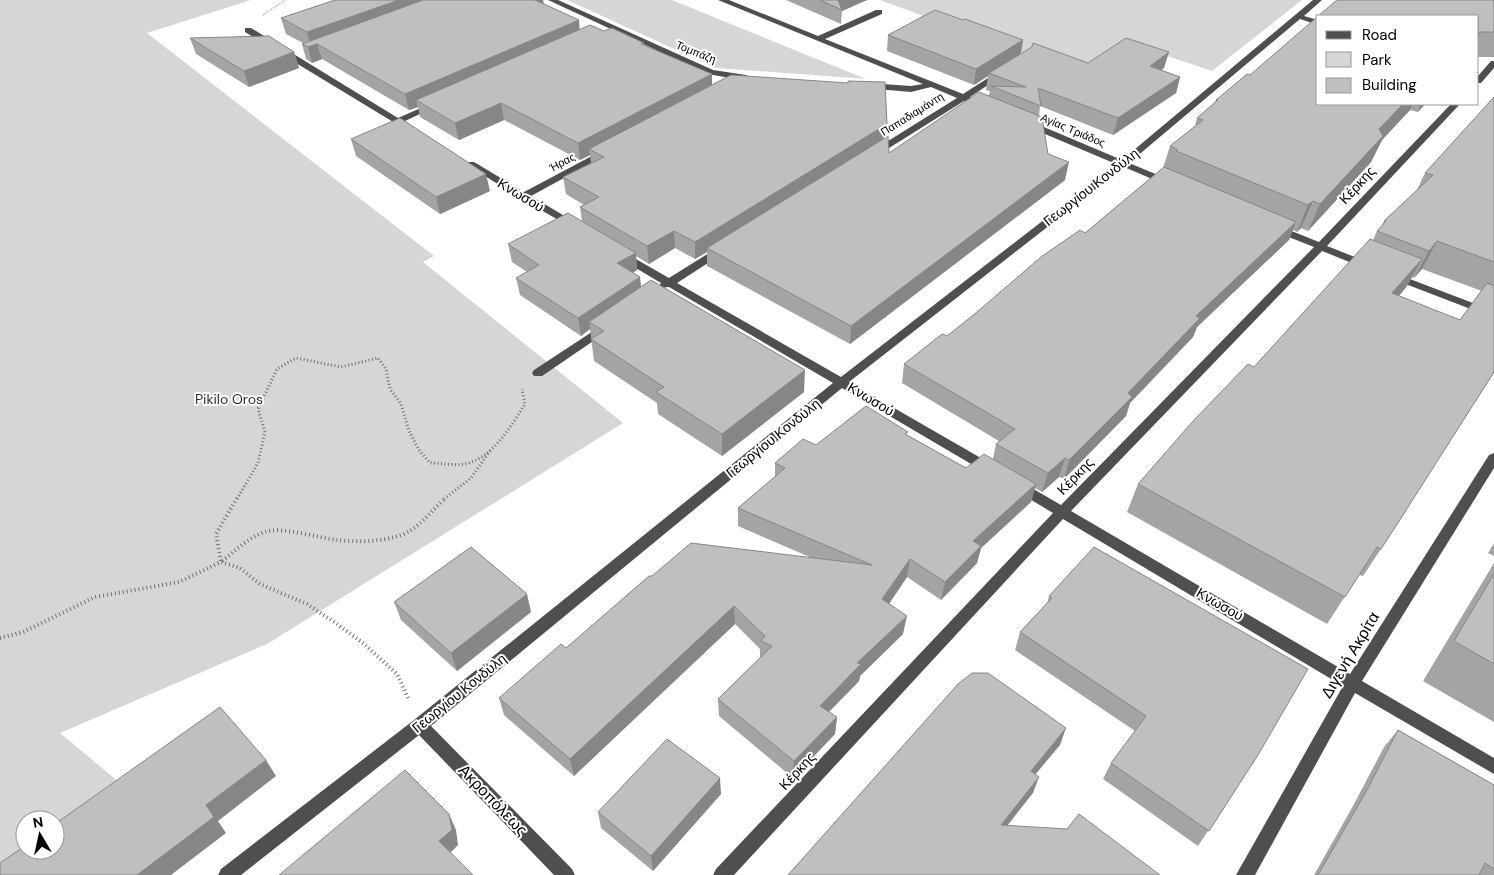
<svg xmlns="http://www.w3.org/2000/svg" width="1494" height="875" viewBox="0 0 1494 875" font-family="'DM Sans',sans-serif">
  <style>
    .green { fill: #d6d6d6 }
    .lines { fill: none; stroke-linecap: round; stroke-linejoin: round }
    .path-far2 { stroke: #717171; stroke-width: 2; stroke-dasharray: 0.5 2; stroke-linecap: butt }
    .path-far1 { stroke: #717171; stroke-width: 3; stroke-dasharray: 1 2.5; stroke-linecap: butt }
    .path { stroke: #717171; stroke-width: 4; stroke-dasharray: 1 3; stroke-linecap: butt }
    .minor { fill: #4f4f4f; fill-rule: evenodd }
    .wall { fill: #a4a4a4; fill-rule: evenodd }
    .shaded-wall { fill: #868686 }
    .building { fill: #bfbfbf; stroke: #868686 }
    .labels { text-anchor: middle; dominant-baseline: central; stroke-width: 4; stroke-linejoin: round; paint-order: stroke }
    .far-street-label { font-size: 11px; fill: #000; stroke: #fff }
    .street-label { font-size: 14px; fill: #000; stroke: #fff }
    .park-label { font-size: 14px; fill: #2d2d2d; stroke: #fff }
    .near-street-label { font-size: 16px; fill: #000; stroke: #fff }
  </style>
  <rect width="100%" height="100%" fill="#fff"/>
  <path class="green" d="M0,0H251L147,33L434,256L423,262L623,423L267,644L60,733L126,788L55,839V820H25V850L0,875Z
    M567,0H672L866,79L716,68Z
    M880,0H1302L1212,71L1125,42L1076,72Z"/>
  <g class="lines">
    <path class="path-far2" d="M263,15L285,0"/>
    <path class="path-far1" d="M237,499L258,463L265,432L258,409L277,369L296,358L341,367L378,358L386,369L390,389L401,404L409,431L419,450L430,463C442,463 454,466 465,464C493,458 511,426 525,404L522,389
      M444,499L471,478L490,451"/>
    <path class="path" d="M237,498L216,534L221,562C234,552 249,537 265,532C281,526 319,538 337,540C356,542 380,542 398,536C419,530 430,511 446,498
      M0,638L23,632L95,597L179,582L221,562L240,568L260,584L307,604L337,624L364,644L397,674L409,700"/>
    <path class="minor" d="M548,0H558L713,70L746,75L750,78L746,81L708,74Z
      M718,0H729L818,36L876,10H882V14L825,39L963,94L999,71L1006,73L970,97L986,103V107H980L964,101L878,155H872V151L957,98L931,87L911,92L865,88L864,86L868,83L911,86L923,84Z
      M1313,0H1322L1304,16L1318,20V25L1300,19L1129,163L1170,180V184H1164L1124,167L849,382L993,465L994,468L993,471H983L842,388L431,726L572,869L575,875H554L419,735L241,875H218L221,869L414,720L833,383L669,287L660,288L659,286L661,283L619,258L618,256L619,254H627L669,278L717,248H725L726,250L725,252L677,283L841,377L1116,164L1026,126V122H1032L1122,160Z
      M245,28H251L398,118L432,103L439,105L405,121L415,129L414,131H408L245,32Z
      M1491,61H1494V68L1481,83H1478V76Z
      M1451,104H1460L1327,246L1370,263L1371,265L1370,267H1362L1322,251L1071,511L1350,674L1489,455L1494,453V468L1362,681L1494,758V774L1355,693L1255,875H1236L1343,686L1063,519L734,875H713L716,869L1053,513L1013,489L1011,486L1013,483H1023L1061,505L1314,247L1271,230V226H1279L1319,242Z
      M605,149L608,150V154L531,196L578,224L579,226L574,229L520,198L466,164L468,162H474L524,192Z
      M1394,273L1494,311V318L1390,278L1389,276L1390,274Z
      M604,324L610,328L608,331L542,376H534L532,373L534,370Z"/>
  </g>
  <path class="wall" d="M335,0H543L544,4L580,30L604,31L644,46L712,74V85L887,124L886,138L889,153L989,95L990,91L986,90L988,76L974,85L887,51L888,35L963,20L1023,40L1021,54L1088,63L1164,68L1161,70L1180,77L1176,93L1113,135L1040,106L1039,116L1048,154L1065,180L850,344L707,266V252L695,259L675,248L649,264L636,256L637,270L633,273L641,287L804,392L722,456L658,414L657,403L594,361L590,329L581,336L520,295L516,278L527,272L512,262L508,244L582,221L580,207L584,205L566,194L563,177L591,163L590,155L580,160L504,120L459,140L420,117L418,107L409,110L322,59L312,63L306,59L302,44L303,43L286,34L281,18Z
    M786,0H867L842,11L841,24Z
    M1494,0V57H1478V16L1318,104H1425L1418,112L1410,110L1382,140L1371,162L1308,231L1301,228L1297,232L1293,230L1289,240L1197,327L1193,337L1130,403L1126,416L1064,479L1059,477L1042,492L1035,488L1031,502L981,548L977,563L941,600L907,577L889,604L903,634L860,676L859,681L829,712L837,717L835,734L793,778L719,716L718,699L760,658V649L735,624L574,776L504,715L499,698L566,648L652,576L812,558L738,526V508L775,477V463L816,445L907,436L966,468L993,459L996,444L999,441L902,383L904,364L947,336L1085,233L1163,168L1170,146L1195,126L1197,118L1215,102L1216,100L1250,75Z
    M190,38L294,52L299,68L249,87L196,54Z
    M1494,97V373L1482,391L1385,543L1363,576L1359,575L1327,624L1127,512L1138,484L1254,367L1373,240L1377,231L1381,227L1384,221L1416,192L1425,173ZM1422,269L1482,291L1460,320L1399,296L1407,286L1412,277L1414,278Z
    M351,139L490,191L440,214L356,156Z
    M1494,543V556L1488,553Z
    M1494,563V722L1423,681Z
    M1049,596L1258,755L1198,846L1103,779L1111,763L1135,731L1015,650L1020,632L1047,604Z
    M394,602L531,612L457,671L401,620Z
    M1398,730L1494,785V875H1314L1353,806L1384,747Z
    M721,794L653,871L601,828L598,812Z"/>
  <path class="shaded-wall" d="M399,0H444L317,44L322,59L312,63L308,47L311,46L307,32Z
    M532,0H543L544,9Z
    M837,0H867L842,11Z
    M579,20L580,35L416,100L418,107L409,110L405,94Z
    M1023,40L1020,56L989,73L988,76L974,85L976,69Z
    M294,52L299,68L249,87L244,71Z
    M1169,52L1164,68L1145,82L1150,66Z
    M712,74V90L589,149L590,155L580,160L578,143Z
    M1180,77L1176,93L1113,135L1118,118Z
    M501,103L504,120L459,140L455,123Z
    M1403,104H1413L1410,110L1382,140L1371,162L1308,231L1320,204L1379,129Z
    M1421,104H1425L1418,112Z
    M887,124L885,141L707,248V252L695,259V242Z
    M1069,162L1065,180L850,344L851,326Z
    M486,174L490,191L440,214L436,197Z
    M1313,201L1301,228L1297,232L1308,205Z
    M1296,222L1289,240L1197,327L1193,337L1130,403L1126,416L1064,479L1069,460L1196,316Z
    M674,231L675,248L649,264L647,246Z
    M1437,241L1422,269L1414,278L1429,251Z
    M636,253L637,270L619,281L617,263Z
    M1422,259L1407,286L1378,321L1392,293Z
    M640,277L642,294L589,322L590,329L581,336L578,318Z
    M805,370L804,392L722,456V434Z
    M1065,458L1059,477L1042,492L1048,473Z
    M1036,484L1031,502L981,548L977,563L941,600L945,582L973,541Z
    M910,559L907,577L880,617L882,599Z
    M527,594L531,612L457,671L451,653Z
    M734,606L735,624L574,776L570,759Z
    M907,616L903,634L860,676L859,681L818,723L820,706L857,663Z
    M837,717L835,734L793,778L794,761Z
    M1066,728L1060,745L1025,787L1031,771Z
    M266,760L276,776L218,821L226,833L171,875H137L206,805Z
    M1039,777L1033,793L996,840L1001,825Z
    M720,778L721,794L653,871L651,856Z
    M449,814L456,830L458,845L446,857L439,841Z"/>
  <path class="building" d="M335,0H399L307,32L281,18Z
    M423,0H535L579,20L405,94L317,44L308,47L302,44Z
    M820,0H838L842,10Z
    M1337,0H1494V32H1480L1478,35V16H1318V104H1403L1379,129L1383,136L1320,204L1313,201L1308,205L1176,151L1177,149L1170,146L1203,120L1197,118L1218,100H1216L1247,74L1250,75L1324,11Z
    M935,10L963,20L965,19L1023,40L976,69L888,35Z
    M590,25L604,31L612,28L644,43L641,44L712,74L578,143L501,103L455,123L416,100Z
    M269,36L294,52L244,71L190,38Z
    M1126,38L1169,52L1150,66L1180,77L1118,118L1038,88L1041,106L991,86L1026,87L989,73L1032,47L1033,43L1088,63Z
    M731,75L848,83V81L885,82L887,124L695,242L674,231L647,246L580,207L599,197L563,177L604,157L589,149Z
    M979,92L1042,117L1048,154L1069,162L851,326L707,248L888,136L889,153Z
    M1494,97V262L1437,241L1429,251L1377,231L1386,221H1384L1433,175L1425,173Z
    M400,118L486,174L436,197L351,139Z
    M1164,167L1296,222L1196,316L1200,318L1128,393L1132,397L1069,460L1065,458L1048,473L996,444L1015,429L904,364L942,334L947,336L977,312L1041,257L1080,230L1085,233Z
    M568,213L636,253L617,263L640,277L578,318L516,278L539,265L508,244Z
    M1370,239L1422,259L1392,293L1460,320L1487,283L1494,286V372L1403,515L1381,549L1377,547L1345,597L1138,484L1194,420L1248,364L1254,367Z
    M651,280L805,370L722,434L656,392L664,387L591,339L604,331L589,322Z
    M866,406L908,432L905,434L966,468L984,454L1036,484L973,541L981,546L945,582L910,559L882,599L907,616L857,663L861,664L820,706L837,717L794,761L718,699L772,646L761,641L765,636L734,606L570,759L499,698L561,644L566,648L649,576H652L691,543L872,565L738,508L785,468L775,463L803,439L816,445Z
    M471,547L527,594L451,653L394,602Z
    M1094,547L1308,669L1258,755L1209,831L1111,763L1146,716L1020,632L1052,598L1049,596Z
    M1494,574V664L1454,641Z
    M972,673H988L1066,728L1031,771L1039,777L1001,825L1067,829L1079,814L1160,875H788L958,684Z
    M220,707L266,760L206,805L214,817L137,875H0V863L25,846V850H55V824Z
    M1398,730L1494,785V869L1485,863L1479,875H1318L1367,790Z
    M667,739L720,778L651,856L598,812Z
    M405,770L449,814L452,830L439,841L473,875H279Z"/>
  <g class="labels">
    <g class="far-street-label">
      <text transform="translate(696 52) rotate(22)">Τομπάζη</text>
      <text transform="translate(912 114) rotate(-32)">Παπαδιαμάντη</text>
      <text transform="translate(1073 130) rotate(23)">Αγίας Τριάδος</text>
      <text transform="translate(562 162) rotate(-28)">Ήρας</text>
    </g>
    <g class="street-label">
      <text transform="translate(1357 185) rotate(-47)">Κέρκης</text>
      <text transform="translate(1091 187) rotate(-38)">Γεωργίου Κονδύλη</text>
      <text transform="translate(521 195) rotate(31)">Κνωσού</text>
      <text transform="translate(871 399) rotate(31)">Κνωσού</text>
      <text transform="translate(773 438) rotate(-39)">Γεωργίου Κονδύλη</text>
      <text transform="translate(1075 476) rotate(-46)">Κέρκης</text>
      <text transform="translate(1220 604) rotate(30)">Κνωσού</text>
      <text transform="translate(459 693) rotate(-39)">Γεωργίου Κονδύλη</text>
      <text transform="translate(797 771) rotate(-47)">Κέρκης</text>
    </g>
    <g class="park-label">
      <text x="229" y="399">Pikilo Oros</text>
    </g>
    <g class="near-street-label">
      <text transform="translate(1350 655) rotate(-59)">Διγενή Ακρίτα</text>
      <text transform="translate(493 800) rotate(46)">Ακροπόλεως</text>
    </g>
  </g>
  <rect x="1316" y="15" width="162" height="90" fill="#ffffff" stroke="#999999"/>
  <rect x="1326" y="31" width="25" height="8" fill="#4f4f4f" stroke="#999999"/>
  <text x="1362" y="40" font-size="15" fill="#000000">Road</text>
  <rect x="1326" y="52" width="25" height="15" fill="#d6d6d6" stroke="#999999"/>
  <text x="1362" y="65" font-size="15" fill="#000000">Park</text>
  <rect x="1326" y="78" width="25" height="15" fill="#bfbfbf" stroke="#999999"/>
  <text x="1362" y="90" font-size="15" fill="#000000">Building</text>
  <g transform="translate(40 835) rotate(351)"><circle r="24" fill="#ffffff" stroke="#999999"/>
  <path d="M0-4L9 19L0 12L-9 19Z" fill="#000000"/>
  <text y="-8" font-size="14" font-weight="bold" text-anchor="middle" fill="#000000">N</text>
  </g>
</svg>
